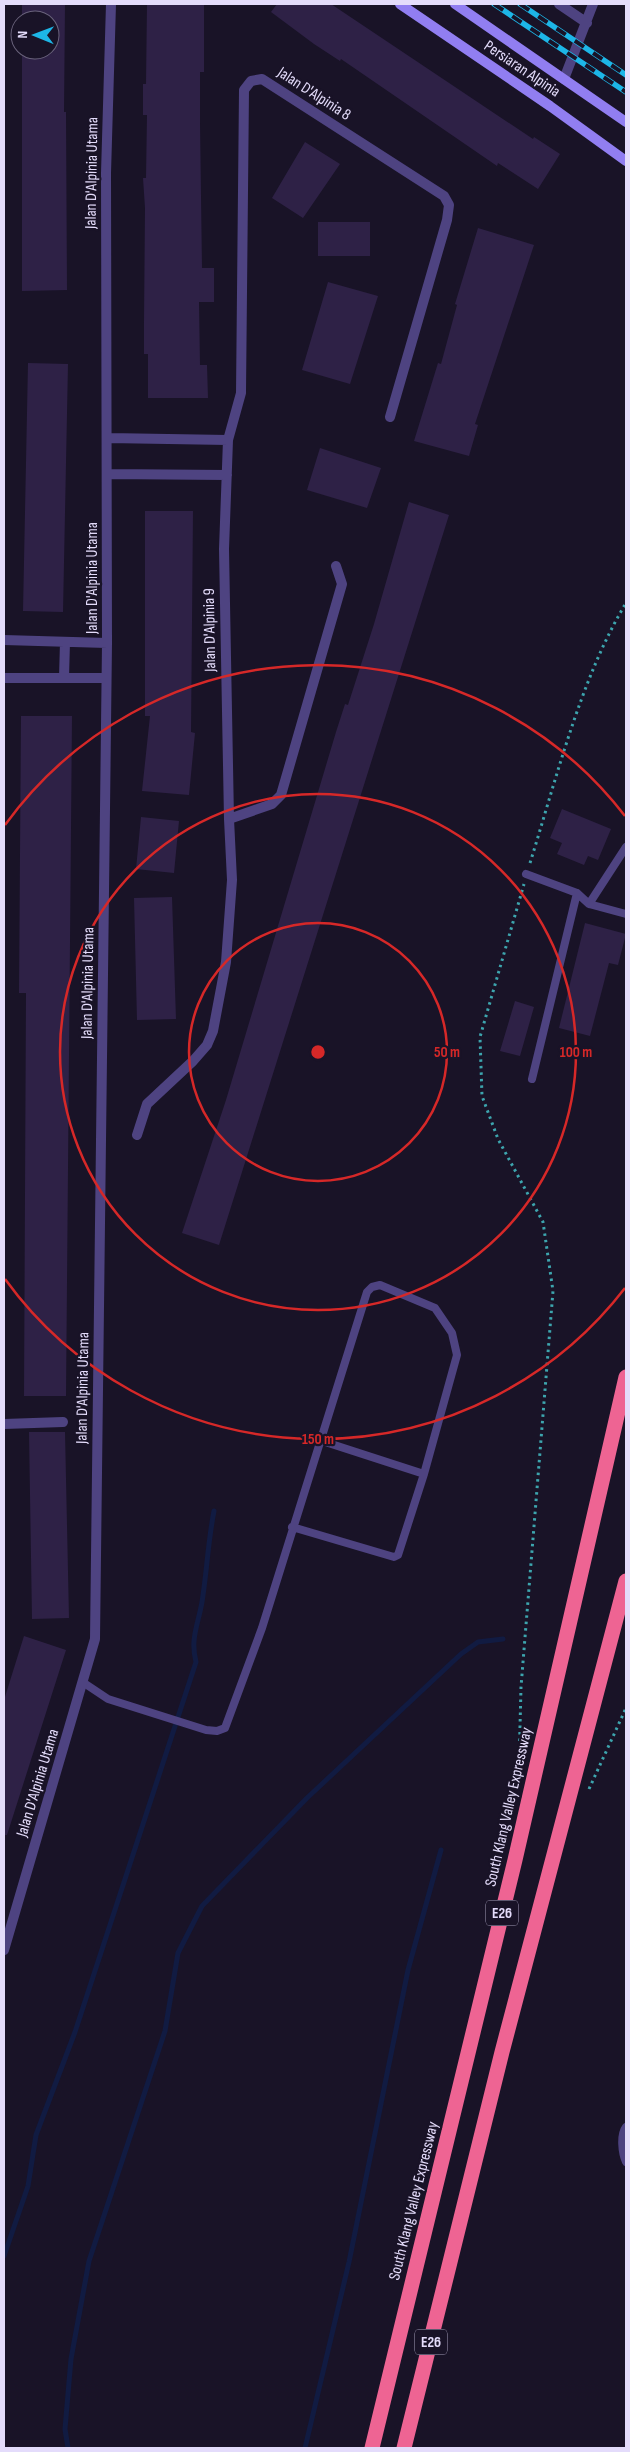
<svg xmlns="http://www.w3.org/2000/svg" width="630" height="2452" viewBox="0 0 630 2452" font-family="'Sofia Sans Condensed',sans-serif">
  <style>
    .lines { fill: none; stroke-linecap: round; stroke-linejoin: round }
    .stream { stroke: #111b42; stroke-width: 5 }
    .building { fill: #2e2146 }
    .path { stroke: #3da5ae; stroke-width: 3; stroke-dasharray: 2.5 4; stroke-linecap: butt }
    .service { stroke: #4e4381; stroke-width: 8 }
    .minor { stroke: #4e4381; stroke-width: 10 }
    .secondary { stroke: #917ef1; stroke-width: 10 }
    .motorway { stroke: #ee6493; stroke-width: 15 }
    .rail-casing { stroke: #1db6e7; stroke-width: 5.5 }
    .rail { stroke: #191327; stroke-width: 4; stroke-dasharray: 11; stroke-linecap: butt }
    .ring { fill: none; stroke: #d62828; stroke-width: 2.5 }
    .labels { text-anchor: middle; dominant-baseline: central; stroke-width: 4.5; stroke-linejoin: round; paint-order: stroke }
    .shield { fill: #191327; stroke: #a7a0bb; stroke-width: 1 }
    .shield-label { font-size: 15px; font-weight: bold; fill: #e4dcfb }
    .street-label { font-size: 16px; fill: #e4dcfb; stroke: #191327 }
    .centre { fill: #d62828; stroke: #191327; stroke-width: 2.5 }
    .ring-label { font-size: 15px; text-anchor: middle; font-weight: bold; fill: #d62828; stroke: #191327; stroke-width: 4.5; stroke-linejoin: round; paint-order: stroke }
  </style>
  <rect width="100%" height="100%" fill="#191327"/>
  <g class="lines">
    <path class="stream" d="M4,2256L28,2186L36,2135L75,2032L196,1662C190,1639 198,1625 202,1602C207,1571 208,1541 214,1511
      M68,2448L65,2429L71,2359L89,2261L165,2031L178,1953L202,1906L307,1798L461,1654L478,1642L503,1639
      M305,2448L349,2262L408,1970L441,1850"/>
  </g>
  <path class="building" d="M22,4H65L64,112H66L67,290L22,291V50H50V20H22Z
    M147,4H204V72H200V123L202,268H214V302H199L200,365H207L208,398H148V354H144V323L145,208L143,178H146L147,115H143V84H146Z
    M277,4H331L533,139L534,137L560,154L538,189L498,163L497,166L341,59L340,61L314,44L271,12Z
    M305,142L340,164L303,218L272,198Z
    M318,222H370V256H318Z
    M478,228L534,245L475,424L478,425L469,456L414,441L438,363L441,364L457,305L455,304Z
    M328,282L378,296L350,384L302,370Z
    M28,363L68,364L63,612L23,611Z
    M320,448L381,468L367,508L307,490Z
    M409,502L449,515L219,1245L182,1233L226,1100L336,732L345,704L348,705L374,624Z
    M145,511H193L191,732L195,733L189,795L142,791L150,716H145Z
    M21,716H72L66,1396H24L26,993H19Z
    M562,809L611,829L598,860L588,856L584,865L557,854L562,843L550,838Z
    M141,817L179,821L174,873L136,869Z
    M172,897L176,1019L137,1020L134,898Z
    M585,923L626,934L618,965L609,963L590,1036L559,1028Z
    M515,1001L534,1007L520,1056L500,1051Z
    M29,1432H65L69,1618L32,1619Z
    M24,1636L66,1650L7,1835H4V1700Z"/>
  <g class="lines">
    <path class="path" d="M530,863C556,780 581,677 626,603
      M519,1767L521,1687L553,1291L543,1222L498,1139L482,1096L480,1037L524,884
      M589,1789L626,1708"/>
    <path class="service" d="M526,874L577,893
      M589,904L626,847
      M532,1079L577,893L589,904L626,914
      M292,1527L394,1557L398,1555L424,1474
      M84,1683L108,1699L206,1730L217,1731L225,1728L262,1628L367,1292L372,1287L380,1285L435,1308L452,1333L457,1355L424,1474L319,1440
      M626,2127C620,2135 622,2153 626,2162"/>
    <path class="minor" d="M559,4L587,23
      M564,79L593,4
      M108,438L228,440
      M107,474L227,475
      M336,566L342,584L281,795L272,804L229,819L224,549L228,440L241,393L244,90L251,81L262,79L444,196L449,205L447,220L390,417
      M4,640L107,643
      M4,678H106
      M64,678L65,642
      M137,1135L147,1104L193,1061L207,1045L213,1031L226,962L232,880L229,819
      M4,1424L63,1422
      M4,1950L95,1639L107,643L106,173L111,4"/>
    <path class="secondary" d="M400,4L550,106L626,161
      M455,4L626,122"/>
    <path class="motorway" d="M372,2448L515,1860L626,1377
      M404,2448L502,2052L626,1581"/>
    <defs>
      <path id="rail" d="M494,4L626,92
        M520,4L626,75"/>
    </defs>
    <use href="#rail" class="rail-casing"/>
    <use href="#rail" class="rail"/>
  </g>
  <g class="ring">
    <circle cx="318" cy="1052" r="129"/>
    <circle cx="318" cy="1052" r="258"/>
    <path d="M625 1288A387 387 0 0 1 5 1279M5 825A387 387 0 0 1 625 816"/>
  </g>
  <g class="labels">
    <g class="shield">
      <rect x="486" y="1900.5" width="32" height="25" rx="4"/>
      <rect x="415" y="2329.5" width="32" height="25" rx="4"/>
    </g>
    <g class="shield-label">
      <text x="502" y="1913">E26</text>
      <text x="431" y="2342">E26</text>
    </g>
    <g class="street-label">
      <text transform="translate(522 69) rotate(34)">Persiaran Alpinia</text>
      <text transform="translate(314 94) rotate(33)">Jalan D'Alpinia 8</text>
      <text transform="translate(92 173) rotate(-89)">Jalan D'Alpinia Utama</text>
      <text transform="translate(92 578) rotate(-90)">Jalan D'Alpinia Utama</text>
      <text transform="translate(210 630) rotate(-91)">Jalan D'Alpinia 9</text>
      <text transform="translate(88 983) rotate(-89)">Jalan D'Alpinia Utama</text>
      <text transform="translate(83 1388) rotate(-89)">Jalan D'Alpinia Utama</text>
      <text transform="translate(38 1783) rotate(-73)">Jalan D'Alpinia Utama</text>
      <text transform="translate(509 1807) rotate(-77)">South Klang Valley Expressway</text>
      <text transform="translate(414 2201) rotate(-76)">South Klang Valley Expressway</text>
    </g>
  </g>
  <circle cx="318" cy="1052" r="8" class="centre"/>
  <g class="ring-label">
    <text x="447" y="1057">50 m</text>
    <text x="576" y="1057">100 m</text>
    <text x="318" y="1444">150 m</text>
  </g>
  <rect width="630" height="2452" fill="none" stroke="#e4dcfb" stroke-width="10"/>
  <g transform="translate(35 35) rotate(271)"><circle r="24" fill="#191327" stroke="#6a637c"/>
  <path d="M0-4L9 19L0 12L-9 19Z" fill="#1db6e7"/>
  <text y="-8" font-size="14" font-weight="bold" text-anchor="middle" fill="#e4dcfb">N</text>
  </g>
</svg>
